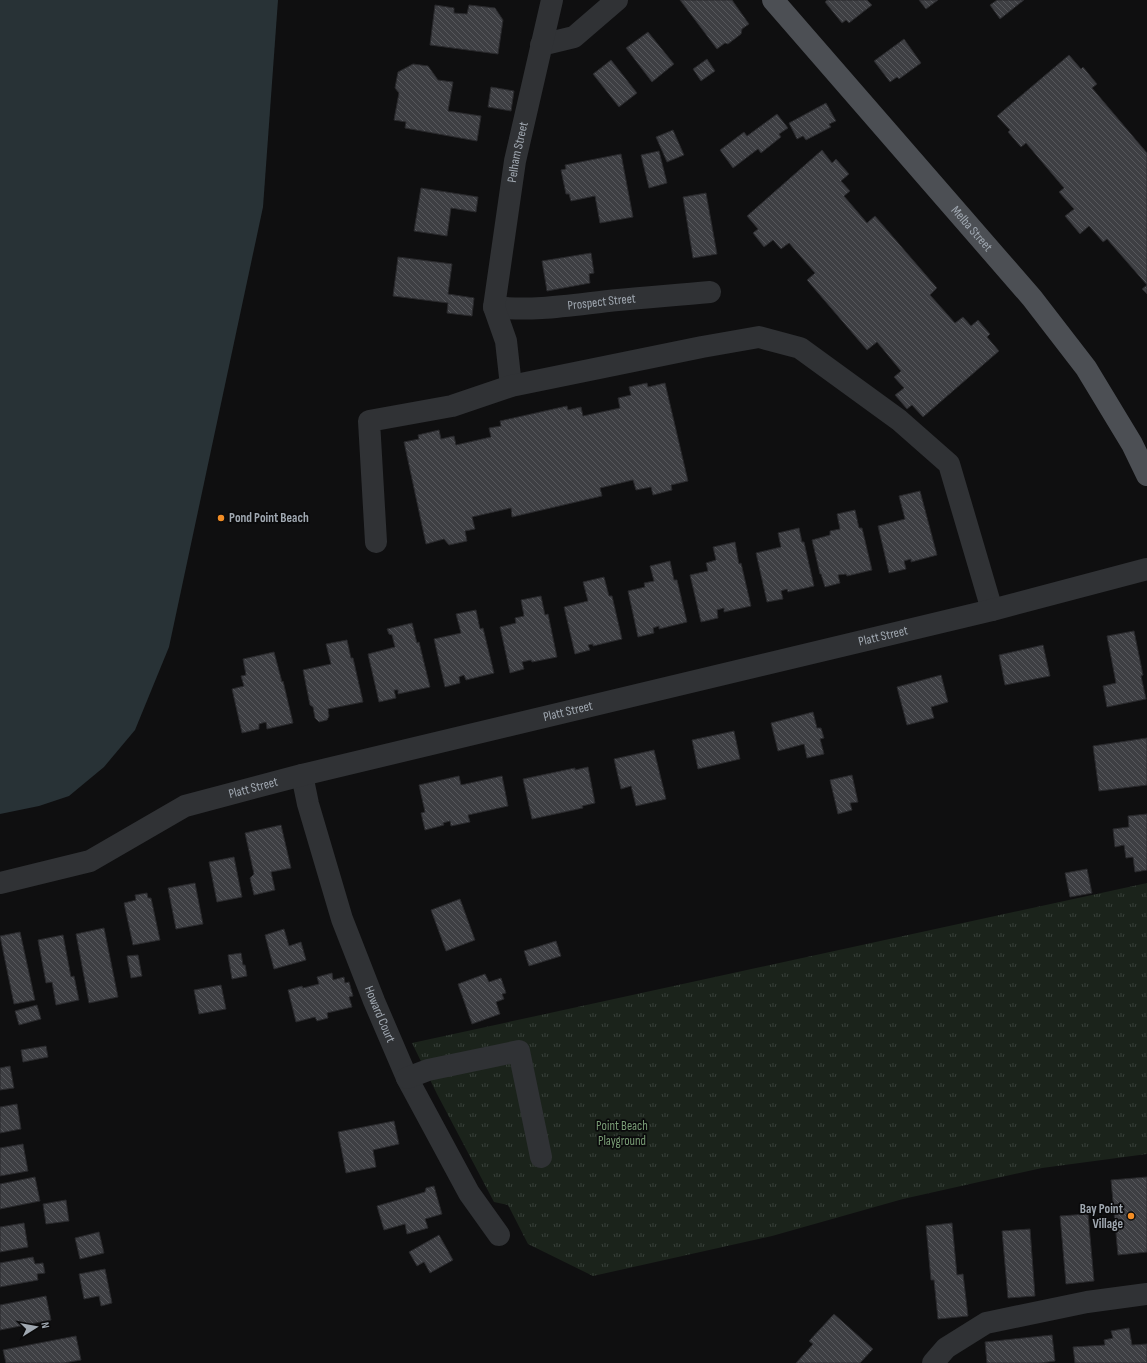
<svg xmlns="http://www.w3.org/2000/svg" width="1147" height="1363" viewBox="0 0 1147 1363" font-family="'Sofia Sans Condensed',sans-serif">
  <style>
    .park { fill: url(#park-tufts) }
    .water { fill: #283236 }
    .building { fill: url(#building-back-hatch); stroke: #29292c }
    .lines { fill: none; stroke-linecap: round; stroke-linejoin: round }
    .minor { stroke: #303235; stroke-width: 22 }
    .major { stroke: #4c4f54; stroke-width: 22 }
    .poi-dot { fill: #f28d25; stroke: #0a0a0b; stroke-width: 1.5 }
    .labels { text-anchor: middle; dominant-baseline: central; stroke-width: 3.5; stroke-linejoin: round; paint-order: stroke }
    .street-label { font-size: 13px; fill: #a0a8b1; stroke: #0a0a0b }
    .poi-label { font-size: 13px; font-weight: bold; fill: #a0a8b1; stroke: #0a0a0b; text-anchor: start }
    .park-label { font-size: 13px; fill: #7a9d76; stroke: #0a0a0b }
  </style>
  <defs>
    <pattern id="park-tufts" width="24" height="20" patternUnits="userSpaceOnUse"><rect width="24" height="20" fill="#1b231b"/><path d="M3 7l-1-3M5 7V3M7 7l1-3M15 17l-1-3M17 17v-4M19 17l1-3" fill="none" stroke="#39403a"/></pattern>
    <pattern id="building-back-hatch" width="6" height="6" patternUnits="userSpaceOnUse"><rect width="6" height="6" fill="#3e3f43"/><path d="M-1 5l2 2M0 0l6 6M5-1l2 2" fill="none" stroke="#57585c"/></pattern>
  </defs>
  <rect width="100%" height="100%" fill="#0f0f10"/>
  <path class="park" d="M1147,883V1154L1042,1168L903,1199L772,1236L593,1276L528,1244L508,1205L494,1202L437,1094L412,1043Z"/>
  <path class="water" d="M0,0H278L263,207L169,647L135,730L104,767L69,796L39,806L0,814Z"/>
  <path class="building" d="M680,0H732L749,24L742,29L741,34L728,44L725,43L717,49Z
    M827,0H867L872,5L849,23L846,20L842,23L825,2Z
    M919,0H938L926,9Z
    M997,0H1024L1000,19L990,5Z
    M435,5L454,8V13L467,14L469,5L495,8L503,20L498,54L430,45Z
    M648,32L674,64L652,82L626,48Z
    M904,39L921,63L899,79L897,77L890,82L874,61Z
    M1069,55L1081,69L1083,67L1097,84L1092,88L1147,153V294L1142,289L1147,285L1107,239L1103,242L1089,226L1080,234L1065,216L1074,209L1059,192L1064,188L1026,143L1021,147L1008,132L1010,130L997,116Z
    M707,59L715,71L701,81L693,69Z
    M611,60L637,93L619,107L593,74Z
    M413,64L428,66L438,80L453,82L448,111L481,116L477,141L405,128L406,122L394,120L399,93L395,88L398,72Z
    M491,87L514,91L511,111L488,107Z
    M826,103L836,121L829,124L831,127L806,140L803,136L797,139L789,123Z
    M777,114L788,128L779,134L781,137L761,153L758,149L733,168L720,150L744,132L747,136Z
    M673,130L684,155L667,162L656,137Z
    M822,150L832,163L836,159L849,174L841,181L850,191L844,196L867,223L875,216L937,288L930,295L955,323L963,317L971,326L978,320L990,334L987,337L999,351L923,417L912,405L907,409L895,395L904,388L894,377L901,371L877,342L867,350L807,280L815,273L789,243L781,249L773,240L764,247L753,233L758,229L747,216Z
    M659,151L667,183L649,188L641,155Z
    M621,154L633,217L600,223L595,196L571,201L569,194H566L561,170L566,169L565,165Z
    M421,188L478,197L476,212L451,208L447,236L414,231Z
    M706,193L717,254L693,258L683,197Z
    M591,253L594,273L589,274L590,283L547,291L542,261Z
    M398,257L452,264L448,294L474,298L472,316L447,313L448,303L393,296Z
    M647,383L648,387L665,383L688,481L671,485L672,490L653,495L651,487L636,490L633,480L600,488L602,496L512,517L511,508L472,517L475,529L465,531L467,541L449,545L444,539L426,544L404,442L419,439L418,435L439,430L441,439L454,436L456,445L491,437L489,428L501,426L500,421L567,406L568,410L581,407L583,416L620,408L618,398L631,395L629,387Z
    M920,491L937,555L911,562V559L904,561L906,569L889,573L878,526L905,519L899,496Z
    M855,510L859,528H862L872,570L847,576L846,574L838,575L840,583L825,587L821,574H820L812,540L830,535V531L840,529L837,514Z
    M799,528L802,542H804L814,586L788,592L787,589L781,591L783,599L767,602L756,553L781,547L778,533Z
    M735,542L739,564L741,563L751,606L724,612V608L717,610L718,618L701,622L690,575L708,571L706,563L716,560L713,547Z
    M670,561L674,580H677L687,622L659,629V626L653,628L654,633L638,637L628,591L645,587L644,583L654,581L650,566Z
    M604,577L609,596H612L622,639L593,646V644L588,645L590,650L575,654L564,607L588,601L583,582Z
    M541,596L545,615L548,614L557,657L532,662L531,660L522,662L524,669L510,673L500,627L516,623L515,618L524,616L521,600Z
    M476,610L480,629L483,628L494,673L466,680L464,675L459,677L460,683L445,687L434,639L461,633L456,614Z
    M412,623L417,643L419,642L430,687L398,694V690H394L396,698L379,702L368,654L395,647L392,635L389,634L387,629Z
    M1134,631L1143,675L1141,676L1146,699L1107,707L1103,686L1116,683L1107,636Z
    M347,640L351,658H353L363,702L328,709L329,716L327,720L319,722L315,718L313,707L310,705L303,670L331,664L326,644Z
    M1043,645L1050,676L1005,685L999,655Z
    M274,652L282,682L283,681L293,723L267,729L266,722L259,724V729L242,733L232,689L244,686L241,676L246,675L243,659Z
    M941,675L948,702L931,707L934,718L907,725L897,687Z
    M813,712L817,728H821L824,738L820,739L824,754L807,758L804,744L778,751L771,723Z
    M734,731L740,759L698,769L692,740Z
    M1147,738V785L1099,791L1093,746Z
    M654,750L666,799L636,806L631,786L621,789L614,759Z
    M588,767L595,803L582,806L583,808L532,819L523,779L575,768V770Z
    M852,775L858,802L850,803L852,810L838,814L830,780Z
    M459,776L461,785L502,776L508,806L468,815L470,822L451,826L450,821L443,823L444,825L425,830L421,813L425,812L419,785Z
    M1147,814V870L1135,872L1133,857L1126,858L1124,845L1115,847L1113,829L1129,827L1128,816Z
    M281,825L291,868L271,872L275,890L254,895L250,878L254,874L245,833Z
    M234,857L242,897L217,902L209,862Z
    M1087,869L1092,893L1070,897L1065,873Z
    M195,883L203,924L176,929L168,888Z
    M147,893L148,898H151L160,940L133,945L124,903L136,900L135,895Z
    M460,899L475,940L446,951L431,910Z
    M104,928L118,997L89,1003L76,934Z
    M284,929L289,946L301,942L306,960L274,969L265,935Z
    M20,932L35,1000L14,1004L0,936Z
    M63,935L71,977L74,976L79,1000L56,1005L52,982L46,983L38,940Z
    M556,941L561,956L529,966L524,951Z
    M241,953L243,965H245L247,976L232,979L228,955Z
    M138,955L142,976L131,978L127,956Z
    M332,973L333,980L344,977L345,983L349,982L353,996L349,997L352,1007L327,1013L328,1018L317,1021L315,1017L296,1022L288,990L302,986L303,988L319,984L317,977Z
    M485,974L489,982L501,978L506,993L502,994L504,999L496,1002L500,1014L472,1024L458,984Z
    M221,985L226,1009L199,1014L194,990Z
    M37,1005L41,1019L19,1025L15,1011Z
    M46,1046L48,1057L23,1062L21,1050Z
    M10,1066L14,1088L0,1090V1068Z
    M17,1104L21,1129L0,1133V1107Z
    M394,1121L399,1144L373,1150L376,1167L346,1173L338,1132Z
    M23,1144L28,1171L0,1176V1148Z
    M35,1177L40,1201L0,1209V1184Z
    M1147,1177V1252L1118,1255L1111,1180Z
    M434,1186L442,1214L425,1219L428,1228L407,1234L405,1224L384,1230L377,1206L425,1192L426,1188Z
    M66,1200L69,1221L46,1224L43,1204Z
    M1088,1214L1094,1281L1066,1284L1060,1216Z
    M24,1223L28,1247L0,1252V1227Z
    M952,1223L957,1275L963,1274L968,1316L938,1319L934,1280H931L926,1226Z
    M1030,1229L1035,1296L1008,1298L1002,1231Z
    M99,1232L104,1253L80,1259L75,1238Z
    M439,1235L453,1260L430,1273L424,1262L417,1266L409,1252Z
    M33,1257L35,1264L43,1263L45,1273L37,1274L38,1280L0,1287V1263Z
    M105,1269L112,1303L101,1306L99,1296L84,1299L79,1274Z
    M46,1296L51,1320L0,1330V1305Z
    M834,1314L873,1349L860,1363H796L813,1344L809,1341Z
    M1129,1328L1132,1345L1147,1344V1363H1075L1073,1347L1105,1345L1104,1340L1113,1338L1111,1331Z
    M1052,1335L1055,1361L1041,1363H987L985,1342Z
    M76,1336L81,1360L64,1363H6L3,1350Z"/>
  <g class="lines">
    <g class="minor">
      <path d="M541,45L574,37L617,0"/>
      <path id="s1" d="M494,307C536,312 577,304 618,300C649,297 679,295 710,292"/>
      <path id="s2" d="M511,386L506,341L494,307L515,161L552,0"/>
      <path d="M376,542L369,421L452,406L511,386L702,347L759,337L800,348L899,420L949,464L992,610"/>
      <path id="s3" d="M302,775L308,804L342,919L374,1001L407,1078L469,1193L499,1235"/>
      <path id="s4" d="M0,883L90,861L185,806L302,775L992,610L1147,569"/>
      <path d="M407,1078L428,1070L519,1051L541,1157"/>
      <path d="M933,1363L946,1348L986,1323L1087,1302L1147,1294"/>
    </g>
    <path class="major" id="s5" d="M773,0L1032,298L1086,368L1132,444L1147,475"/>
  </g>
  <g class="poi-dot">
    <circle cx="221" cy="518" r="4"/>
    <circle cx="1131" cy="1216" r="4"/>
  </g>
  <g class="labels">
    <g class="street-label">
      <text stroke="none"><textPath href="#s2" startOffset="238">Pelham Street</textPath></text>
      <text stroke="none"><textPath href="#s5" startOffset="303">Melba Street</textPath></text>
      <text stroke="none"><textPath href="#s1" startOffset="108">Prospect Street</textPath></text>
      <text stroke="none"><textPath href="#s4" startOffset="921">Platt Street</textPath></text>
      <text stroke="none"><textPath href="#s4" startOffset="597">Platt Street</textPath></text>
      <text stroke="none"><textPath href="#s4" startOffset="273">Platt Street</textPath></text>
      <text stroke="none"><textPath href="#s3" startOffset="252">Howard Court</textPath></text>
    </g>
    <g class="poi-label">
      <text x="229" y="518">Pond Point Beach</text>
      <text x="1123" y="1209" text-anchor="end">Bay Point<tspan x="1123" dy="15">Village</tspan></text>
    </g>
    <g class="park-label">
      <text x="622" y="1126">Point Beach<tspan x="622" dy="15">Playground</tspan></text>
    </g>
  </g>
  <g transform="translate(36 1327) rotate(79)" stroke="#0a0a0b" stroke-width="3" paint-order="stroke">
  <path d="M0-3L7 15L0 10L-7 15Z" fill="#a0a8b1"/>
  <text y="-6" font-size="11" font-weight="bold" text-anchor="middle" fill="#a0a8b1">N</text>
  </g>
</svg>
